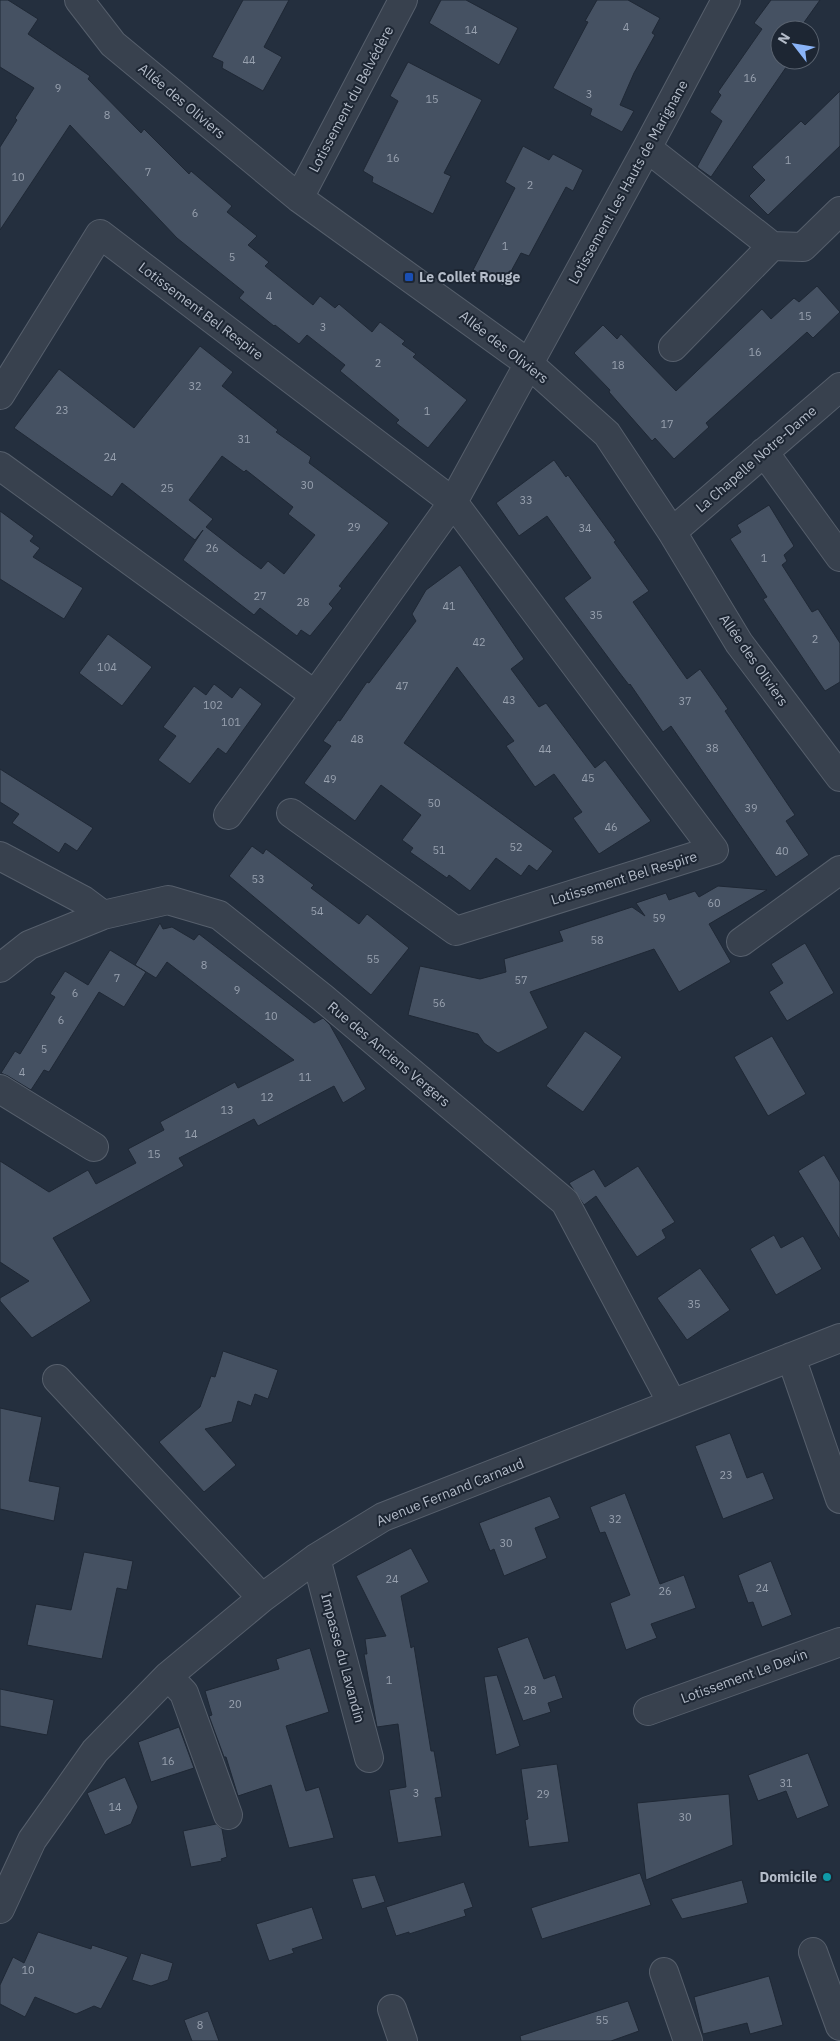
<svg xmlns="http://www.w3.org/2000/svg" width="840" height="2041" viewBox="0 0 840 2041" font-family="'IBM Plex Sans',sans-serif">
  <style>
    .building { fill: #455162; stroke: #1f2835; fill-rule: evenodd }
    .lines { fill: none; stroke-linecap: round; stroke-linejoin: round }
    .minor-casing { stroke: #565f6c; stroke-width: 30 }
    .minor { stroke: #38414e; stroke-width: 28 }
    .transit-dot { fill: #1a4fb4; stroke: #1d2633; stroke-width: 2 }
    .culture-dot { fill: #0f9aa8; stroke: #1d2633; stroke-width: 2 }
    .labels { text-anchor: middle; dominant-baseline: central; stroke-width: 4; stroke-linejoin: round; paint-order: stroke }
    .number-label { font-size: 11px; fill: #98a1af }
    .street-label { font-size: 14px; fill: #b4bcc9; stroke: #1d2633 }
    .poi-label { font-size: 14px; font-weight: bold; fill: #b4bcc9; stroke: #1d2633; text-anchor: start }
  </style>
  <rect width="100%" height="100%" fill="#242f3e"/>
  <path class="building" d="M0,0H8L38,19L28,34L90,76L88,79L141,133L144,129L189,174L191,171L232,206L227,212L257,236L248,245L269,262L265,266L313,305L320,296L335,308L339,304L372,332L380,322L405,341L402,344L416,354L413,357L467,400L428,448L396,423L399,420L340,371L345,365L307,335L299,344L275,325L274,326L239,298L244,292L177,238L70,125L0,230V147L17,120L15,118L34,88L0,67Z
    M243,0H289L264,47L282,57L263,91L222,68L223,62L212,57Z
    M441,0H466L518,28L499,65L429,23Z
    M597,0H628L660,18L652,33L655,35L634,73L620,105L634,111L622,132L590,115L592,109L553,88L588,22L585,21Z
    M771,0H820L800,28L804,30H780V60H791L711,177L697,167L722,121L710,112L721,95L718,92L762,29L754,23Z
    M408,62L482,100L444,173L451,176L433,214L372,182L373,177L363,171L398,101L390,96Z
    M840,91V146L768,215L749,196L765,180L752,167L801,121L805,125Z
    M523,146L549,160L553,154L583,170L573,191L566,187L529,256L521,253L503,286L473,270L515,188L505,182Z
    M817,286L840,312L813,338L807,332L706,423L709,427L674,459L655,438L652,441L609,392L610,390L574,353L603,325L617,339L621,334L676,391L762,309L771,319L794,298L799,302Z
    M200,346L233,372L222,386L278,430L276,432L311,457L309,463L389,523L339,586L342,588L329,604L333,608L310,636L301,630L297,636L260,608L254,615L183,560L203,530L195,540L122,483L112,497L14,428L59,369L134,428ZM222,456L244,472L246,470L293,507L288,514L315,535L284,574L268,561L261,569L242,555L206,527L213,519L189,500Z
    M554,460L566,477L568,475L616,541L614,542L649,591L633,602L687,679L700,669L728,709L725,711L795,815L786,821L809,855L776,877L671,726L663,732L630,684L629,685L619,672L564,598L591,578L547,516L519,536L496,503Z
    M769,505L794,546L784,555L787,561L782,565L812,612L818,609L840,643V682L825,691L763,599L767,597L730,539L741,532L737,525Z
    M0,511L34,536L30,541L40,548L33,557L83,588L64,619L0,579Z
    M460,565L524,659L511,669L539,707L546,703L595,768L605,760L651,821L599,854L573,818L582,812L554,774L535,787L506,746L514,741L457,667L404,743L553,851L537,871L529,865L521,876L496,858L470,891L449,875L447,878L410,852L413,848L402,840L421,815L381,785L355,821L304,783L331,746L323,741L331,730L338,720L340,721L367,682L369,683L416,621L412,614L426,590Z
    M108,634L152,667L122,706L79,673Z
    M214,684L232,698L240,687L262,704L226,754L218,748L190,784L158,760L176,736L163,727L194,686L206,695Z
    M0,769L93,828L77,851L65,843L59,853L12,823L19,814L0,802Z
    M252,846L263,854L266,849L314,885L311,888L359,924L367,914L409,948L371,995L229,876Z
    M718,886L767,890L709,924L731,962L679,992L654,949L530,992L548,1028L498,1053L484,1043L478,1034L408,1015L420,966L480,979L506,972L504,959L563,941L559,931L632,907L645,916L636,903L666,893L669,900L695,891L699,897Z
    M160,923L163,929L172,927L194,940L199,934L314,1023L323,1018L330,1025L366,1089L343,1103L334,1086L258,1126L254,1119L179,1158L184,1166L53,1238L91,1301L32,1338L0,1301V1298L29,1281L0,1262V1161L49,1192L88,1170L96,1184L136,1163L128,1149L164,1130L160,1122L235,1082L238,1088L294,1060L167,962L156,978L135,965Z
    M805,943L834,993L787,1021L769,992L783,983L771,964Z
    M110,950L146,972L124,1007L99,992L49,1072L44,1070L31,1090L8,1076L1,1073L15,1051L20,1054L55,997L50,994L65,971L88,985Z
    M585,1031L622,1057L583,1112L546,1086Z
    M772,1036L806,1094L768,1116L734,1057Z
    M824,1155L840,1182V1240L798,1171Z
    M638,1166L675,1222L662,1230L666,1238L637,1257L596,1196L584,1205L569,1183L594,1169L605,1187Z
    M774,1235L781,1248L803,1236L822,1269L776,1295L750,1249Z
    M700,1268L730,1310L687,1340L657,1298Z
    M223,1351L278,1370L268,1399L255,1394L251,1406L238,1401L232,1422L205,1429L236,1465L204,1492L159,1442L200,1407L211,1376L215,1377Z
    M0,1408L42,1417L29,1481L60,1487L54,1521L0,1509Z
    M730,1433L747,1478L763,1472L774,1499L723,1519L695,1446Z
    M625,1493L660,1584L684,1575L696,1608L651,1624L657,1638L626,1650L610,1603L630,1595L605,1532L600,1533L590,1507Z
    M550,1496L560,1518L535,1528L547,1558L504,1576L494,1549L490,1551L479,1523Z
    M411,1548L429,1582L401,1596L411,1648L414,1646L431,1751H434L442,1797L435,1798L442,1836L398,1843L389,1790L406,1787L398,1724L377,1727L364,1654H367L365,1639L386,1636L356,1576Z
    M84,1552L133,1561L127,1590L117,1588L102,1659L27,1645L36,1604L71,1610Z
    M771,1561L792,1615L762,1627L753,1602L748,1603L738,1575Z
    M528,1637L544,1679L555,1675L563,1698L548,1703L551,1712L523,1721L497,1648Z
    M310,1648L329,1712L286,1726L306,1791L319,1787L334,1838L289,1848L271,1785L238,1796L226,1757H224L209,1716L212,1715L205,1691L279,1669L276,1659Z
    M497,1675L520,1746L496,1755L484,1677Z
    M0,1689L54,1700L47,1735L0,1726Z
    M179,1727L194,1768L151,1782L138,1742Z
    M808,1753L829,1806L797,1819L786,1791L758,1801L748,1775Z
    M557,1764L569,1842L529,1847L525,1820L528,1819L521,1769Z
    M125,1777L138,1807L131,1824L105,1835L87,1793Z
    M729,1794L733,1845L646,1880L637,1803Z
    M216,1824L222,1829L227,1857L221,1859L222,1861L191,1867L183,1831Z
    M640,1873L651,1905L542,1939L531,1908Z
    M375,1875L385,1902L362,1909L352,1879Z
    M742,1880L748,1903L737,1906L682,1919L671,1899Z
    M464,1882L473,1907L464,1910L466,1916L409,1934V1932L396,1936L386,1907Z
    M312,1907L323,1939L292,1949L294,1953L269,1961L256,1924Z
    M38,1932L91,1949L92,1945L128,1957L101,2009L94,2006L76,2014L35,1997L25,2017L0,2004V1985L13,1957L24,1963Z
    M141,1953L173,1963L168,1980L151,1986L132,1980Z
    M769,1976L783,2025L750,2034L747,2023L703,2034L694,1997Z
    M628,2001L639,2031L611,2041H521L520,2036Z
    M208,2011L219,2041H192L184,2020Z"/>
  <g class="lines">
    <defs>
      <path id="minor" d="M79,0L113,44L299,198L528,363L607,434L672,532L739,643L840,777
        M647,148L772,246L803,247L840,211
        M299,198L403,0
        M673,347L772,246
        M0,395L100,234L453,502L714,850L456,931L291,813
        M764,452L840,557
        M0,466L315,695L453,502L647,148L726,0
        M672,532L840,387
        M228,815L315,695
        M0,856L83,900L103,915
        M741,942L840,870
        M0,968L29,945L103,915L168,900L219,915L323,998L565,1202L672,1403
        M0,1089L94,1147
        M791,1357L840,1499
        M57,1379L262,1598
        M316,1558L369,1758
        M168,1676L184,1693L228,1815
        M648,1711L840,1642
        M0,1909L32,1840L95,1751L168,1676L262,1598L316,1558L383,1517L840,1338
        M813,1952L840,2026
        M664,1972L688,2041
        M392,2009L403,2041"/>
    </defs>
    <use href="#minor" class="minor-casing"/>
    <use href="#minor" class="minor"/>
  </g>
  <rect class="transit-dot" x="404" y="272" width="10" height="10" rx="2.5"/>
  <circle class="culture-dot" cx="827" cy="1877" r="5"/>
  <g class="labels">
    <g class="number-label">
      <text x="626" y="27">4</text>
      <text x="471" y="30">14</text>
      <text x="249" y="60">44</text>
      <text x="750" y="78">16</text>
      <text x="58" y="88">9</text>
      <text x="589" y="94">3</text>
      <text x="432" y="99">15</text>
      <text x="107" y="115">8</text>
      <text x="393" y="158">16</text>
      <text x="788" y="160">1</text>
      <text x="148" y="172">7</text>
      <text x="18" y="177">10</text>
      <text x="530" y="185">2</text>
      <text x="195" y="213">6</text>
      <text x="505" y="246">1</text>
      <text x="232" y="257">5</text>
      <text x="269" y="296">4</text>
      <text x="805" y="316">15</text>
      <text x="323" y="327">3</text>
      <text x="755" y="352">16</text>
      <text x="378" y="363">2</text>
      <text x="618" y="365">18</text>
      <text x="195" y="386">32</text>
      <text x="62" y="410">23</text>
      <text x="427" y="411">1</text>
      <text x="667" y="424">17</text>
      <text x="244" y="439">31</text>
      <text x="110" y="457">24</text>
      <text x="307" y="485">30</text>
      <text x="167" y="488">25</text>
      <text x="526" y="500">33</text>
      <text x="354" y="527">29</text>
      <text x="585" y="528">34</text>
      <text x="212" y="548">26</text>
      <text x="764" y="558">1</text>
      <text x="260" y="596">27</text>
      <text x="303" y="602">28</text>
      <text x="449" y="606">41</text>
      <text x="596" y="615">35</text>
      <text x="815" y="639">2</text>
      <text x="479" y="642">42</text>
      <text x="107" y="667">104</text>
      <text x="402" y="686">47</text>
      <text x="509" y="700">43</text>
      <text x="685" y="701">37</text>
      <text x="213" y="705">102</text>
      <text x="231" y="722">101</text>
      <text x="357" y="739">48</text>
      <text x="712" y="748">38</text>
      <text x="545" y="749">44</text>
      <text x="588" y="778">45</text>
      <text x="330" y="779">49</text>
      <text x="434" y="803">50</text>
      <text x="751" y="808">39</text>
      <text x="611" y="827">46</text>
      <text x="516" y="847">52</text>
      <text x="439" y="850">51</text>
      <text x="782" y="851">40</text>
      <text x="258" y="879">53</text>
      <text x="714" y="903">60</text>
      <text x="317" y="911">54</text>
      <text x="659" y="918">59</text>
      <text x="597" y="940">58</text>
      <text x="373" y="959">55</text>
      <text x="204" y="965">8</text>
      <text x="117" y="978">7</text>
      <text x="521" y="980">57</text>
      <text x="237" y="990">9</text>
      <text x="75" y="993">6</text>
      <text x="439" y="1003">56</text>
      <text x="271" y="1016">10</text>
      <text x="61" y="1020">6</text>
      <text x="44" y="1049">5</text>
      <text x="22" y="1072">4</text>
      <text x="305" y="1077">11</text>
      <text x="267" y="1097">12</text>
      <text x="227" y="1110">13</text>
      <text x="191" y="1134">14</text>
      <text x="154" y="1154">15</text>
      <text x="694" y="1304">35</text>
      <text x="726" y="1475">23</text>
      <text x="615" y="1519">32</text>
      <text x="506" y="1543">30</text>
      <text x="392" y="1579">24</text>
      <text x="762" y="1588">24</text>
      <text x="665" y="1591">26</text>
      <text x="389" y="1680">1</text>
      <text x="530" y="1690">28</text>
      <text x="235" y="1704">20</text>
      <text x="168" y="1761">16</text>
      <text x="786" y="1783">31</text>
      <text x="416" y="1793">3</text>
      <text x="543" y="1794">29</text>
      <text x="115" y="1807">14</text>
      <text x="685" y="1817">30</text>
      <text x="28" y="1970">10</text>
      <text x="602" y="2020">55</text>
      <text x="200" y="2025">8</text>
    </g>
    <g class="street-label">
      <text transform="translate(351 99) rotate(-62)">Lotissement du Belvédère</text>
      <text transform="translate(182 101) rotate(40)">Allée des Oliviers</text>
      <text transform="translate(628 182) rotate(-61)">Lotissement Les Hauts de Marignane</text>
      <text transform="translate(201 311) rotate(37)">Lotissement Bel Respire</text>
      <text transform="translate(504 347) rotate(38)">Allée des Oliviers</text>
      <text transform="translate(756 459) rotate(-41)">La Chapelle Notre-Dame</text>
      <text transform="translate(754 660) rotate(55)">Allée des Oliviers</text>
      <text transform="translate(624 878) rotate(-17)">Lotissement Bel Respire</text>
      <text transform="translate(389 1054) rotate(40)">Rue des Anciens Vergers</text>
      <text transform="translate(450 1492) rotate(-22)">Avenue Fernand Carnaud</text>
      <text transform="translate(343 1658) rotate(75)">Impasse du Lavandin</text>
      <text transform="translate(744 1676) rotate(-20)">Lotissement Le Devin</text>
    </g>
    <g class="poi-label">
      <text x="419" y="277">Le Collet Rouge</text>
      <text x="817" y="1877" text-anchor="end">Domicile</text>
    </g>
  </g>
  <g transform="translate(795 45) rotate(301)"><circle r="24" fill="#1d2633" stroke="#59626f"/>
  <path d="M0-4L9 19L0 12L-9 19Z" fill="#8ab4f8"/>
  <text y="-8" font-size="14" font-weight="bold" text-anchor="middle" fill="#b4bcc9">N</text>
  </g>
</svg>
